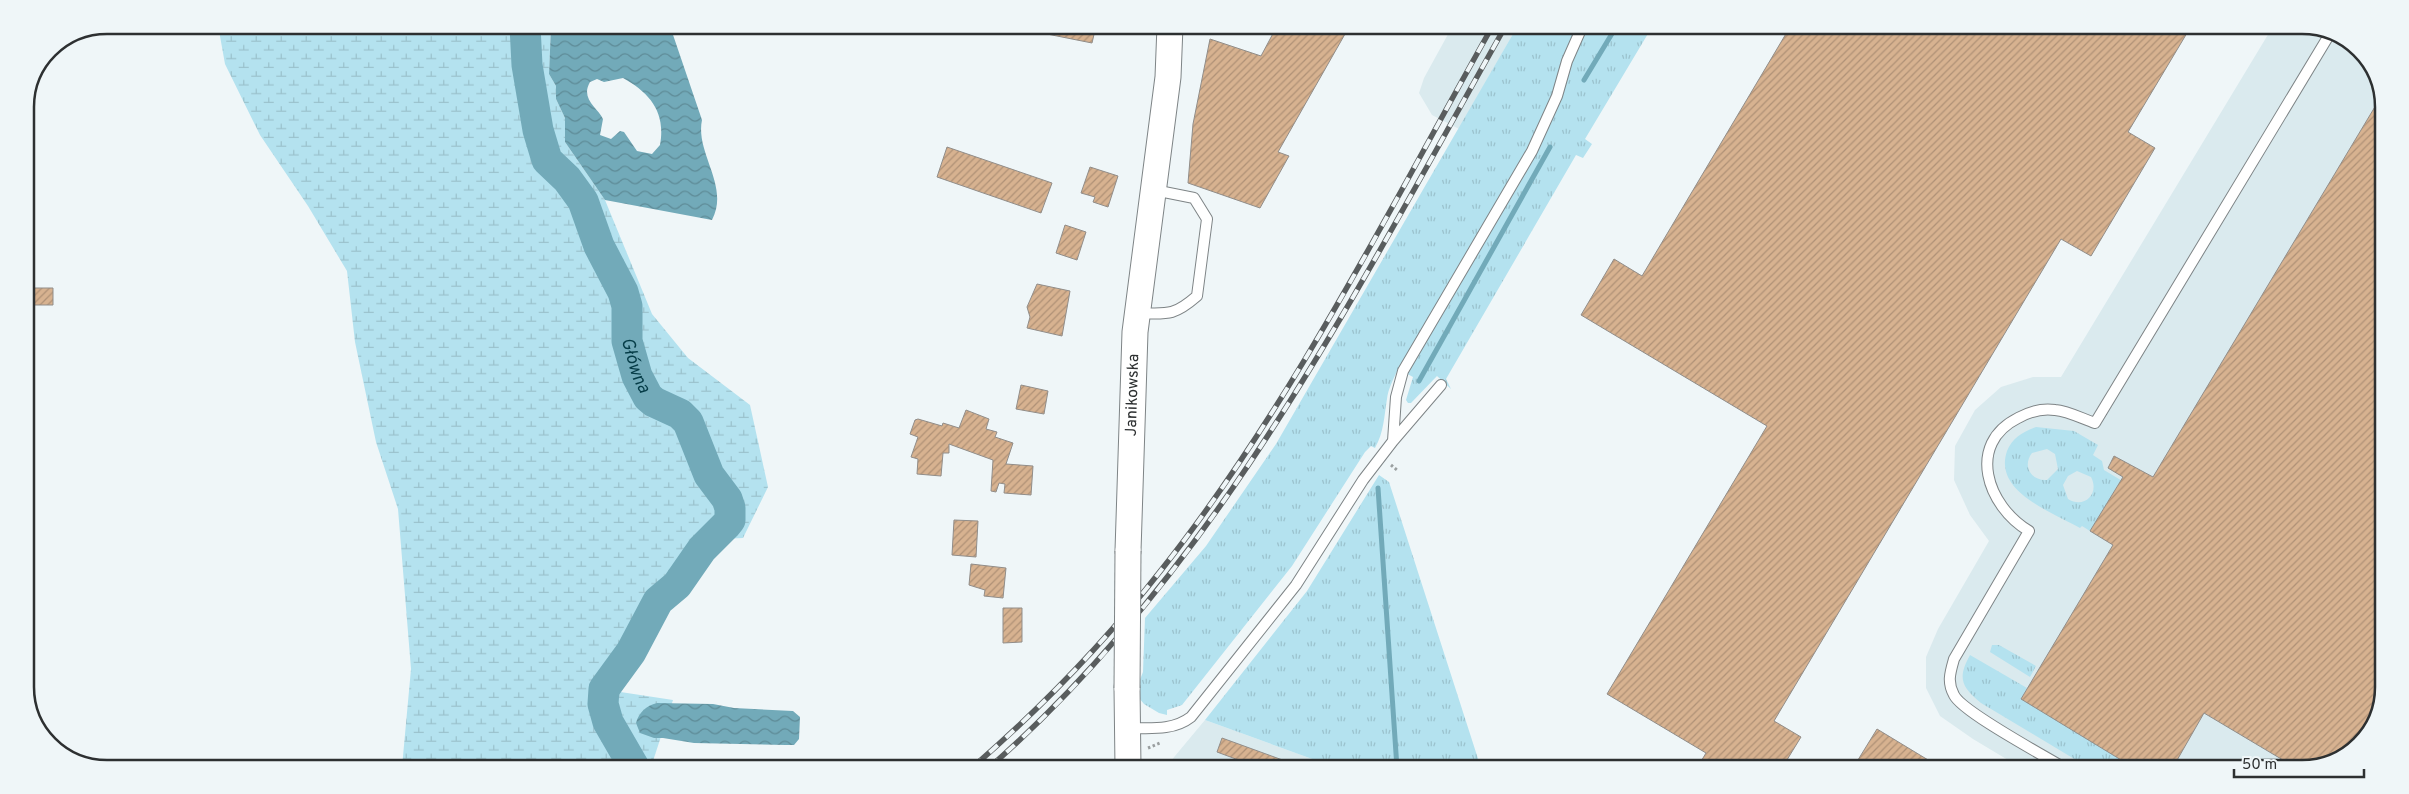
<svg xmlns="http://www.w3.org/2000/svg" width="2409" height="794" viewBox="0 0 2409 794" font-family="Overpass,sans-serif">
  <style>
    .built { fill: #daeaee }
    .grass { fill: url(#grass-tufts); fill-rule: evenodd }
    .wetland { fill: url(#wetland-marsh) }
    .water { fill: url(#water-waves); fill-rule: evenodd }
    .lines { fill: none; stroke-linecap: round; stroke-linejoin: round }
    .stream { stroke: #72aab9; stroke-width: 5 }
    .river { stroke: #72aab9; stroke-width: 31 }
    .building { fill: url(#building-hatch); stroke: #918d89 }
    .service-casing { stroke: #7e8486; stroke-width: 12 }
    .tertiary-casing { stroke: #7e8486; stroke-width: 27 }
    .path { stroke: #9a9fa0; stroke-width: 3; stroke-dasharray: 2.5 2.5; stroke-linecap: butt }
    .service { stroke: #fff; stroke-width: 10 }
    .tertiary { stroke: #fff; stroke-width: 25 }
    .rail-casing { stroke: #595d5e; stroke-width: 5.5 }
    .rail { stroke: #eff6f8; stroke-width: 4; stroke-dasharray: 11; stroke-linecap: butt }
    .tertiary-bridge-casing { stroke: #7e8486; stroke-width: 27; stroke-linecap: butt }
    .tertiary-bridge { stroke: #fff; stroke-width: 25 }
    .labels { text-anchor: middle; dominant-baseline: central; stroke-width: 4.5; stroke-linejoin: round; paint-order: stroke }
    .street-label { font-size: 16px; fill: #2d3031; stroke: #eff6f8 }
    .water-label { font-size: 18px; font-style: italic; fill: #053c47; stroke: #eff6f8 }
    .rim { fill: none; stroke: #2d3031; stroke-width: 2.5 }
  </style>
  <defs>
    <pattern id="grass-tufts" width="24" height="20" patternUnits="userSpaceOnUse" patternTransform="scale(1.25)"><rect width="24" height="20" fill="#b4e2ef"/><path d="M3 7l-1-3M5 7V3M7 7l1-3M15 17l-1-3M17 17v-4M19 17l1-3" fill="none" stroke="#9bc2cd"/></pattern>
    <pattern id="wetland-marsh" width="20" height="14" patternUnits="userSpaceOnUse" patternTransform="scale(1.25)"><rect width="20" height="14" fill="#b4e2ef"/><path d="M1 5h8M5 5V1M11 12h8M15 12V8" fill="none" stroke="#9bc2cd"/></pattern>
    <pattern id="water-waves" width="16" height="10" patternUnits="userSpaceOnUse" patternTransform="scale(1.25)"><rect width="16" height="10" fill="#72aab9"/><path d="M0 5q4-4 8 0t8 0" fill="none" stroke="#5e8b97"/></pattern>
    <pattern id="building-hatch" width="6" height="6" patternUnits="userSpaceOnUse" patternTransform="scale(1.25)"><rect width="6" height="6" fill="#d7b290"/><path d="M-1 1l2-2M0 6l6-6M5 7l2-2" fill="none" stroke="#af9176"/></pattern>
  </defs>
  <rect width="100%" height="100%" fill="#eff6f8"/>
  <path class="built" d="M1452,27H1517L1459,129L1432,115L1419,93L1424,78Z
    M2272,28H2324L2367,57L2384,101L2381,709L2352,752L2303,769H2023L1973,739L1940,716L1926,688V657L1938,629L1989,541L1970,515L1954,480L1955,446L1975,410L2001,387L2033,377H2061Z
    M1205,720L1337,768H1165Z"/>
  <path class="grass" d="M1517,27H1652L1585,139L1592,144L1583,158L1576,155L1446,379L1451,389L1437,376L1411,403H1408L1406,400L1413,377L1398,369C1394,378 1388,389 1387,399C1384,417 1384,432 1375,448L1371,446L1365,452L1292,566L1182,705L1167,710V715L1159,713L1144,704L1139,698L1137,687L1143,672L1145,618L1206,546L1276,444Z
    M2036,427L2074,431L2098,445L2093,455L2102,461L2104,470L2124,482L2119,483L2090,531L2082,526L2080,528C2052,512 1993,492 2007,451C2012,438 2024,431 2036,427ZM2047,449L2055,454L2058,469L2047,480C2031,481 2022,466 2032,453ZM2077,471L2091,477C2100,494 2084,509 2068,499L2063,485L2068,476Z
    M1379,475L1389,482L1481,768H1337L1205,720L1307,591Z
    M1992,645H1999L2036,666L2030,677L1990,652Z
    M1970,655L2027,688L2021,699L2137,769H2091L1981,703C1960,686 1958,677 1970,655Z"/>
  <path class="wetland" d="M218,25L551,26L549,74L556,86V99L565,118V142L605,200L652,314L688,358L750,405L768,487L743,538L721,539L661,606L614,691L673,700L651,767H402L411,669L398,509L376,442L355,342L347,271L308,206L260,135L225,64Z"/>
  <path class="water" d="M551,26H670L702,120C695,153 730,186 712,220L605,200L565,142V118L556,99V86L549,74ZM623,78C650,93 666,112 660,145L652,154L637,151L624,132L620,131L611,139L600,135L603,119C598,108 580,99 590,82L597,79L604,82Z
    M657,703L713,704L734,708L793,711L800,717L799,739L794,745H786L694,743L663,738H654L640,733L636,723C639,712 646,706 657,703Z"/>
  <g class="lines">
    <path class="stream" d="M1584,80L1616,27
      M1419,381L1550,147
      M1378,488L1397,768"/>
    <path class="river" id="s1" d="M525,26L527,65L538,130L547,160L567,179L583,201L599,246L623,292L627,306V341L637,376L648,397L654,402L680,414L688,422L709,475L727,499L730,508V520L726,525L702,549L677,585L658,601L631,652L604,689L603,704L608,722L634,767"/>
  </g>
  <path class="building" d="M1043,26H1096L1092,43L1042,33Z
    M1277,26L1349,27L1278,152L1289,156L1260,208L1188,183L1193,124L1210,39L1261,56Z
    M1790,27L2190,28L2128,132L2155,148L2091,256L2061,239L1774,721L1801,737L1782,768H1732L1721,762L1718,768H1697L1706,753L1607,694L1767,426L1581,315L1614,259L1642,276Z
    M2382,95L2384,101L2381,709L2352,752L2303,769H2298L2204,713L2172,769H2136L2021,699L2113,545L2090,531L2123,477L2108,468L2114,456L2153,477Z
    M947,147L1052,183L1041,213L937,177Z
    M1090,167L1118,176L1108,207L1093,202L1095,197L1081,193Z
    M1065,225L1086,232L1077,260L1056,253Z
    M1037,284L1070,291L1062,336L1027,328L1030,317L1027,307Z
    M25,288H53V305H25Z
    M1021,385L1048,391L1044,414L1016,409Z
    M966,410L989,419L986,429L997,432L995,437L1013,443L1006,464L1033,466L1031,495L1004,493L1005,484L999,483L996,492L991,491L993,460L949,444V453H943L941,476L917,474L918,459L911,457L918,437L910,434L915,420L918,419L942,426L943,423L959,428Z
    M954,520L978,521L976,557L952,555Z
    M971,564L1006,568L1003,598L984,596L985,590L969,585Z
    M1003,608H1022V642L1003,643Z
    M1877,729L1943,769L1853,768Z
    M1222,738L1299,766L1298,768H1260L1217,752Z"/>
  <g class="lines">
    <defs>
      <path id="service" d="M1138,313C1168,314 1174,316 1197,296L1207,219L1194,198L1154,190
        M1393,441L1441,385
        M1128,728C1150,728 1173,731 1191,717L1296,585L1363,480L1393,441L1396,397L1403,371L1532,151L1557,96L1567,61L1582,27
        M2066,769C2045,756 1962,712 1954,695C1947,682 1950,673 1954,659L2029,531C1987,506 1966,444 2018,418C2029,412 2043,408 2055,410C2068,411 2083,419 2095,423L2331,32"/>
      <g id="tertiary">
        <path id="s2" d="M1128,551L1135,332L1168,77L1170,26"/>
        <path d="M1127,688L1128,767"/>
      </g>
    </defs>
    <use href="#service" class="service-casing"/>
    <use href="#tertiary" class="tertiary-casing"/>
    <path class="path" d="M1391,465L1397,470
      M1148,748L1160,743"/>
    <use href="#service" class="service"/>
    <use href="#tertiary" class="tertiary"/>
    <defs>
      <path id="rail" d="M973,767C1042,707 1106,641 1162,569C1291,406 1390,208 1492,27
        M990,767C1220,565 1357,289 1505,27"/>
    </defs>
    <use href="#rail" class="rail-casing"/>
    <use href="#rail" class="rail"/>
    <defs>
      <path id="tertiary-bridge" d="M1127,688L1128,551"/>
    </defs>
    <use href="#tertiary-bridge" class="tertiary-bridge-casing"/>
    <use href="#tertiary-bridge" class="tertiary-bridge"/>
  </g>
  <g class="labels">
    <g class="street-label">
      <text stroke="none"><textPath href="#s2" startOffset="156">Janikowska</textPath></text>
    </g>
    <g class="water-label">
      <text stroke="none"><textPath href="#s1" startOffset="366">Główna</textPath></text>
    </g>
  </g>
  <path d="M0 0H2409V794H0ZM107 34H2302A73 73 0 0 1 2375 107V687A73 73 0 0 1 2302 760H107A73 73 0 0 1 34 687V107A73 73 0 0 1 107 34Z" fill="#eff6f8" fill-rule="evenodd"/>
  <path class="rim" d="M107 34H2302A73 73 0 0 1 2375 107V687A73 73 0 0 1 2302 760H107A73 73 0 0 1 34 687V107A73 73 0 0 1 107 34Z"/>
  <path d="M2234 769v8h130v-8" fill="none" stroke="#2d3031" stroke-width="2.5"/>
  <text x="2242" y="769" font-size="15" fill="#2d3031" stroke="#eff6f8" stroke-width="4" paint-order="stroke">50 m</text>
</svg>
